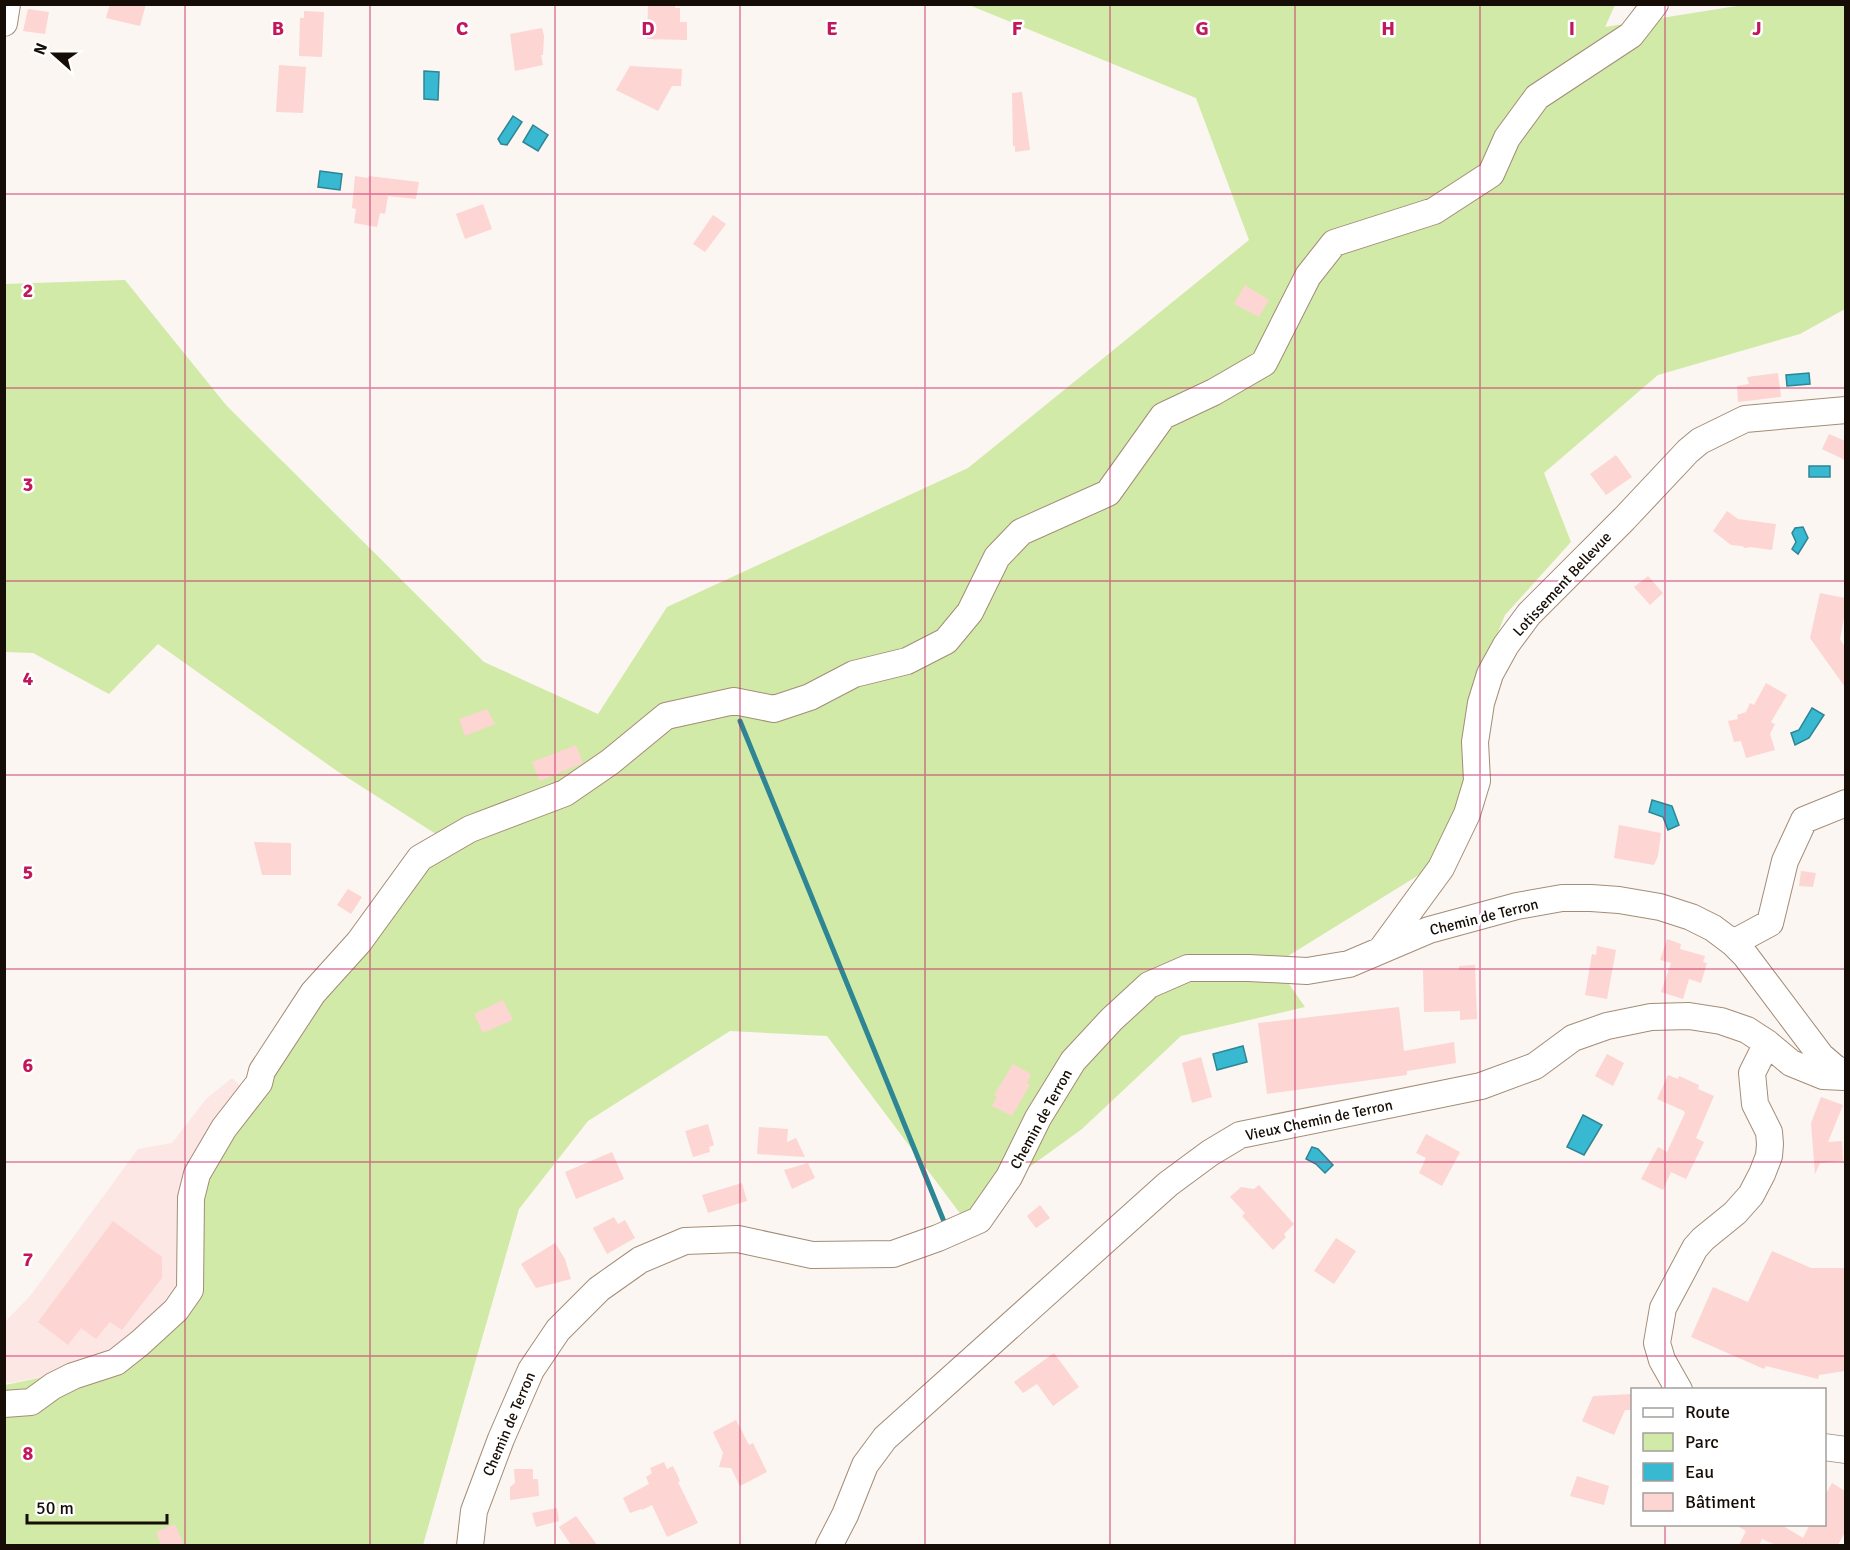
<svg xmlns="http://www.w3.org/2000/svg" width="1850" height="1550" viewBox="0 0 1850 1550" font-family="Signika,sans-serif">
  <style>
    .industrial { fill: #fde7e4 }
    .green { fill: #d1eaa8 }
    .water { fill: #38b8d1; stroke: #2e8594; stroke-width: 1.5 }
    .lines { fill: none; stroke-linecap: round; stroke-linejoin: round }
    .stream { stroke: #2e8594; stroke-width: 5 }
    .building { fill: #fdd5d2 }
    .minor-casing { stroke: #a48c76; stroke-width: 28 }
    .minor { stroke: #fff; stroke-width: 26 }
    .grid { fill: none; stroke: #c2185b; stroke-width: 1.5; stroke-opacity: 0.55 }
    .labels { text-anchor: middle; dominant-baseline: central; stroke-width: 5; stroke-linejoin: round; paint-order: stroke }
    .street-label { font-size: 15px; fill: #160e06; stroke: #fff }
    .grid-label { font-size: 20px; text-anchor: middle; font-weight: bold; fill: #c2185b; stroke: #fff; stroke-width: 5; stroke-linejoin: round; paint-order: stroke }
  </style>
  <rect width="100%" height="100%" fill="#fbf6f1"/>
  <path class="industrial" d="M232,1078L246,1091L184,1288L118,1354L77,1370L10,1383L5,1381L4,1323L30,1296L138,1149L172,1143L206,1099Z"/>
  <path class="green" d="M969,5H1615L1605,27L1743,5H1845V309L1800,334L1658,375L1544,473L1571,542L1505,615L1471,699L1465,785L1435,865L1275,964L1305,1007L1181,1036L1082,1129L962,1216L827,1036L730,1031L588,1121L519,1209L423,1545H5V1385L77,1370L95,1362L177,1300L204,1148L424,870L461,850L337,771L158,644L109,694L33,653L5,652L4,284L125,280L226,405L484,662L598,714L667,607L968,468L1249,240L1196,98Z"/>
  <path class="water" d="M424,71L439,72L438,100L424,99Z
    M513,116L522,122L507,145L501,144L498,139Z
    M533,125L548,135L538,151L523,142Z
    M320,171L342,174L340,190L318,187Z
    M1809,373L1810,384L1787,386L1786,375Z
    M1809,466H1830V477H1809Z
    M1803,527L1808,538L1798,554L1792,549L1796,542L1792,533L1795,528Z
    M1812,708L1824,715L1809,738L1795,745L1791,733L1799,730Z
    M1652,800L1672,806L1679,825L1668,830L1663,817L1649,812Z
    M1243,1046L1247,1062L1217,1070L1213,1054Z
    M1583,1115L1602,1125L1584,1155L1567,1147Z
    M1312,1147L1318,1149L1333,1165L1325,1173L1316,1164L1306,1159Z"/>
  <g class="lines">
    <path class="stream" d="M740,721L945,1224"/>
  </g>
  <path class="building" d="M110,4H146L140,26L106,18Z
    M648,4H675V8H680V22H687V40L647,39Z
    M28,9L49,12L45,34L23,31Z
    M304,11L324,12L322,57L299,56L300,18H304Z
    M542,28L544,36L543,55H541L543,65L515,71L510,34Z
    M279,65L306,67L303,113L276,112Z
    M630,66L682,69L681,86H672L658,111L616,90Z
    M1022,92L1030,150L1015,152V146H1013L1012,93Z
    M355,176L368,178L369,176L419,182L416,199L388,196L385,214L380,213L377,227L354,223L356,209L352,208Z
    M483,204L492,229L465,239L456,214Z
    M713,215L726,224L705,252L693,244Z
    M1245,285L1269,300L1259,317L1234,304Z
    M1778,373L1781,397L1738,402L1737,386L1749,384L1747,377Z
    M1829,434L1845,441V460L1822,449Z
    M1616,455L1632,477L1606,495L1590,474Z
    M1727,511L1738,519L1776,524L1772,550L1750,547L1745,548L1742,546L1731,545L1713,531Z
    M1648,576L1663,593L1650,605L1634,587Z
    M1820,593L1845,598V613L1840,639L1845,647V687L1810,638Z
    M1766,683L1787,695L1771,722L1775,724L1770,734L1775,750L1746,758L1741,741L1734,742L1728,721L1738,719L1737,715L1746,712L1750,703L1754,705Z
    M487,709L495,724L465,736L459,719Z
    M576,745L583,763L540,781L532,762Z
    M1619,825L1661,833L1658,856L1654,865L1614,858Z
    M254,842L291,843V875H262Z
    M1801,871L1816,873L1813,887L1799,886Z
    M348,889L362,897L351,914L337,905Z
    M1667,939L1681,944L1680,949L1705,956L1703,962L1707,963L1701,983L1689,979L1683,999L1661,992L1671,963L1660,960Z
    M1597,946L1616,950L1607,999L1585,995L1592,954L1596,955Z
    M1475,965L1477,1019L1460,1020V1011L1424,1012L1423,970H1459V966Z
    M503,1000L513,1020L483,1033L474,1014Z
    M1399,1007L1404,1051L1454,1042L1456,1063L1407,1071V1075L1267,1094L1258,1023Z
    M1607,1054L1624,1063L1613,1086L1595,1076Z
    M1201,1057L1212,1097L1192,1103L1182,1063Z
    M1013,1064L1031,1074L1027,1083L1030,1085L1012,1116L992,1106L997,1096L994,1095Z
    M1668,1075L1678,1079L1679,1076L1699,1085L1698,1089L1714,1096L1696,1138L1704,1142L1686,1179L1671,1172L1663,1190L1641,1179L1658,1147L1667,1152L1685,1113L1684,1111L1657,1099Z
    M1821,1097L1843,1105L1828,1142L1842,1141L1843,1161L1820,1163L1815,1174L1811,1123Z
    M708,1124L714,1145L709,1147L710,1152L693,1157L685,1131Z
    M759,1127L788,1129L787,1142L796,1138L805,1157L757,1154Z
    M1426,1134L1460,1152L1442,1186L1419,1173L1426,1158L1416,1153Z
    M612,1152L624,1179L576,1199L565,1172Z
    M808,1163L815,1178L792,1189L784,1170Z
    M742,1183L747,1201L708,1213L702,1195Z
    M1259,1185L1294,1224L1284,1234L1286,1237L1273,1250L1242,1216L1245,1213L1230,1197L1241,1187L1254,1189Z
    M1040,1205L1050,1218L1036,1228L1027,1216Z
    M614,1217L618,1224L625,1220L635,1238L607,1254L593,1228Z
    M113,1221L162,1257V1278L122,1330L110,1322L96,1339L81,1328L68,1345L38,1322Z
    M1336,1238L1356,1251L1334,1284L1314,1271Z
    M555,1243L565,1259L571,1279L536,1288L521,1264Z
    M1772,1251L1811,1268H1845V1371L1819,1375L1818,1379L1766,1366L1764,1369L1691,1337L1713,1287L1748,1302Z
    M1054,1353L1079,1387L1053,1406L1037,1384L1023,1393L1014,1382Z
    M1632,1394V1410H1625L1614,1435L1582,1421L1593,1396Z
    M736,1420L749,1445L753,1443L767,1472L740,1486L731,1468L719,1467L723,1453L713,1432Z
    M664,1462L667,1469L673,1466L680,1481L678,1482L698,1523L667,1537L652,1505L642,1510L641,1509L630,1513L623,1498L649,1484L646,1477L652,1473L650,1468Z
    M514,1469H533V1479H538L539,1496L510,1500V1487L515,1483Z
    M1577,1476L1609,1486L1604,1505L1570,1496Z
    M1832,1483L1845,1491V1532L1838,1545H1776L1762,1539L1759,1545H1739L1746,1531L1734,1524H1780L1803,1538L1810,1524H1824V1497Z
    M557,1508L559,1521L536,1527L532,1513Z
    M576,1516L597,1545H571L559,1527Z
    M175,1524L184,1545H161L156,1532Z"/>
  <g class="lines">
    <defs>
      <path id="minor" d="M4,23L7,4
        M1733,943L1770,923L1785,861L1804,820L1846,803
        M1381,950L1441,868L1467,814L1477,781L1475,742L1481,703L1490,674L1506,645L1529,614L1624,519L1688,451L1700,441L1745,419L1846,410
        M1679,1390L1662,1360L1657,1343L1663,1308L1695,1248L1703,1239L1735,1213L1751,1195L1762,1174L1769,1156L1770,1144L1769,1132L1755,1104L1752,1073L1767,1043
        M4,1404L31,1402L53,1386L73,1376L116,1362L140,1343L176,1310L190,1290L191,1198L197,1174L224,1128L259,1083L262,1071L313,993L359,942L420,858L470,829L565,793L610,762L666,716L734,701L774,709L810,697L854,674L907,661L946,641L970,612L997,557L1021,532L1108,493L1163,416L1214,392L1264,363L1308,276L1334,243L1434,211L1491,174L1507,138L1537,97L1631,35L1655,4
        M1824,1447L1846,1450
        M470,1546L474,1511L501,1439L531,1370L558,1330L599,1289L640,1260L685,1241L738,1239L812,1255L893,1254L938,1238L979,1220L1009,1177L1038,1118L1073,1061L1112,1019L1149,985L1188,968H1249L1307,971L1349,964L1429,930L1517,906L1562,898H1591L1619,900L1660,907L1691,917L1713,928L1733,943L1745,955L1821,1056L1835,1068L1846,1074
        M829,1546L845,1515L865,1465L885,1438L1168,1184L1210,1153L1240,1135L1481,1086L1535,1066L1573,1038L1607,1026L1651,1017L1689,1016L1721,1021L1747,1030L1767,1043L1791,1063L1823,1076L1844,1077"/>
    </defs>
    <use href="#minor" class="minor-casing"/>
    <use href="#minor" class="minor"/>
  </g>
  <path class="grid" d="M185,4V1546M370,4V1546M555,4V1546M740,4V1546M925,4V1546M1110,4V1546M1295,4V1546M1480,4V1546M1665,4V1390M4,194H1846M4,388H1846M4,581H1846M4,775H1846M4,969H1846M4,1162H1846M4,1356H1846M1665,1524V1546"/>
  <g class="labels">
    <g class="street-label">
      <text transform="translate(1562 584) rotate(-47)">Lotissement Bellevue</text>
      <text transform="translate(1484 917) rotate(-14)">Chemin de Terron</text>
      <text transform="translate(1041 1119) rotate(-61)">Chemin de Terron</text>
      <text transform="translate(1319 1120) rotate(-12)">Vieux Chemin de Terron</text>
      <text transform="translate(509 1424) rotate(-67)">Chemin de Terron</text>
    </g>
  </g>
  <g class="grid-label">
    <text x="278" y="35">B</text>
    <text x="462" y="35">C</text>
    <text x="648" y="35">D</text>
    <text x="832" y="35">E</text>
    <text x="1017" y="35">F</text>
    <text x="1202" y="35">G</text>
    <text x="1388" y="35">H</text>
    <text x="1572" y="35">I</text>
    <text x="1757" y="35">J</text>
    <text x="28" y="297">2</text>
    <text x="28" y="491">3</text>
    <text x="28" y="685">4</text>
    <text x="28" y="879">5</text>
    <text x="28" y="1072">6</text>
    <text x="28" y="1266">7</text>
    <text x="28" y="1460">8</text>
  </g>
  <rect width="1850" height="1550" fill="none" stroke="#160e06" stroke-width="12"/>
  <rect x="1631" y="1388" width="195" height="138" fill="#ffffff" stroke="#a29f9b" stroke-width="1.5"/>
  <rect x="1643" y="1408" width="30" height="9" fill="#ffffff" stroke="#a29f9b" stroke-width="1.5"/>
  <text x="1685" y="1418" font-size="18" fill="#160e06">Route</text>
  <rect x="1643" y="1433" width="30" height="18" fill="#d1eaa8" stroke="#a29f9b" stroke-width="1.5"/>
  <text x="1685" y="1448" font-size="18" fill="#160e06">Parc</text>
  <rect x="1643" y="1463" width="30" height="18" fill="#38b8d1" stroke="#a29f9b" stroke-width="1.5"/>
  <text x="1685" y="1478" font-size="18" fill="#160e06">Eau</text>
  <rect x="1643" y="1493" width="30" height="18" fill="#fdd5d2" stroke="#a29f9b" stroke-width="1.5"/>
  <text x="1685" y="1508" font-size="18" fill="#160e06">Bâtiment</text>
  <g transform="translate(54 54) rotate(291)" stroke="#ffffff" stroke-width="4.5" paint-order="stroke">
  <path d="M0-4.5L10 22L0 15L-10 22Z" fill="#160e06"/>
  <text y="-9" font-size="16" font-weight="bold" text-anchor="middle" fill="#160e06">N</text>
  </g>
  <path d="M27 1514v9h140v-9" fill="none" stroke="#160e06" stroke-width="3"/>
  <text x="36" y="1514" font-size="18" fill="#160e06" stroke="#ffffff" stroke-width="4.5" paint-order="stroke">50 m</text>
</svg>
